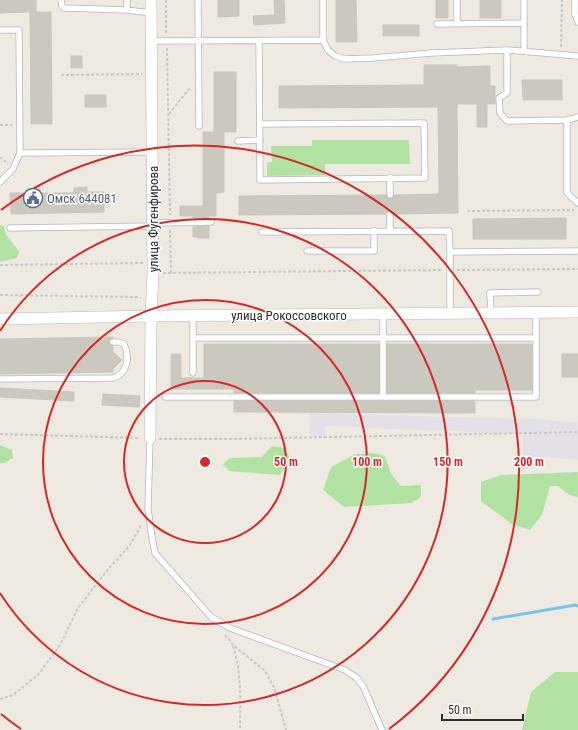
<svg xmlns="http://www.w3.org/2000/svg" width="578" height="730" viewBox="0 0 578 730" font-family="'Roboto Condensed',sans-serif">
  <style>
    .industrial { fill: #e3e1e7 }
    .green { fill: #b1e2a1 }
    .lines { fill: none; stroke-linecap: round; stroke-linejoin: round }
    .stream { stroke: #7ac2ea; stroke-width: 3 }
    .building { fill: #cac8bf; stroke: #cac6bb }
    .lane-casing { stroke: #b4b6c0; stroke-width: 7 }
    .street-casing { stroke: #b4b6c0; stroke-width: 12 }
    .path { stroke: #c9c9c9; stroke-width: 2; stroke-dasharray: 3 2; stroke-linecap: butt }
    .lane { stroke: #fff; stroke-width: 5.5 }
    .street { stroke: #fff; stroke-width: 11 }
    .ring { fill: none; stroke: #d62828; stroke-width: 2 }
    .labels { text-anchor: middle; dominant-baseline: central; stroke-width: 3; stroke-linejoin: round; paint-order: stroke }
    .service-label { font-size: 13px; fill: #4e5e75; stroke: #fff; text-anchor: start }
    .street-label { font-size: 13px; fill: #2e2e2e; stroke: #fff }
    .centre { fill: #d62828; stroke: #fff; stroke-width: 2 }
    .ring-label { font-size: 12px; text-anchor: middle; font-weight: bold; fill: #d62828; stroke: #fff; stroke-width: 3; stroke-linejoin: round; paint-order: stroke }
  </style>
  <rect width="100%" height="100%" fill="#eeeae1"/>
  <path class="industrial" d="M309,413L531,419L578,422V460L523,456V434L325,426V437H310Z"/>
  <path class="green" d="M312,140H409L410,164H325V175L267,176V163L272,162L271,146H312Z
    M0,225L4,227L6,234L19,252L17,258L0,262Z
    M0,445L12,450L13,458L4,463H0Z
    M272,446L284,448L290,458L280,475L229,471L223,464L230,458L262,457Z
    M373,453L385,456L391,474L401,486L421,485V497L411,503L344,507L323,490L331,467L356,454Z
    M578,472V497L569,495L558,486H550L542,515L530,530L512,524L481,501V482L501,475Z
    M555,672H578V730H522L531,692Z"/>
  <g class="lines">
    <path class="stream" d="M493,619L575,605L578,606"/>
  </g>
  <path class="building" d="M0,0H36V12H51L52,124H31L30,12L0,13Z
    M218,0H239V16L218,17Z
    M274,0H284L285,23L254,25L253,16L275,15Z
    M336,0H356L357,42H336Z
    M436,0H448V18H436Z
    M480,0H501V18H480Z
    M383,25H419V36H383Z
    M71,56H82V68H71Z
    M424,65H457V67L490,66V86H495V104H487V127H477V104H457L458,213L394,214L392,211L390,210L387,212L386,214L239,215V196L386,195L388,198L390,199L393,197L394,195L439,194L438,107L279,108V86L424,85Z
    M214,72H236V132H224V192L216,193V216H209V218H193V216H180V206H203V132H214Z
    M522,80H562V100H523Z
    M85,95H106V107H85Z
    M87,187V192H104V212L11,214L10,193H27V189H40V193H74V188Z
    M566,218V239H473V219Z
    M209,226V238H198V237H193V227Z
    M113,337V338L109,340V344L113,346V352L122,360L113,369V372L0,374V339Z
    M204,344H379V393H234V389H171V354H181V378H204Z
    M387,344H532V390H475V393H387Z
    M562,354H578V377H562Z
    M0,388L74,392V401L0,397Z
    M103,394L140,396L139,407L102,405Z
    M234,401H475V413L234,412Z"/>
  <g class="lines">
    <defs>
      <path id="lane" d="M61,0L62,6L64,8L127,10L151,13
        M127,0V10
        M198,0L199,126
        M323,0V40L328,50L335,56L345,59L373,58L432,53L507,50L578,56
        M457,0V23
        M524,0V51
        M575,0V14L578,22
        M437,24L524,23
        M0,30H19L20,153
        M151,41L323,40
        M259,41L260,180L425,178L424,123L260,124
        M507,50V93L499,98L500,113L507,121L567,120
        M578,117L567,120V192L570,196L578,203
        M238,141L260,140
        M390,178V195
        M0,182L13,169L20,153L152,152
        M390,214V231
        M153,223L211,222
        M10,228L153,226
        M262,232L449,231L450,252
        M307,251H374V231
        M450,313V252L578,251
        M491,313L490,293L538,292
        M193,315V373
        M193,338H536
        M0,379L113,378C128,374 130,356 124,344L119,342H113
        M165,397H536V312
        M383,397V314
        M150,438L148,508L151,532L155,553L211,617L230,628L345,670L357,678L363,686L382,730"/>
      <path id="street" d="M0,319L151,316L578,312
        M150,438L151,316L153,273L151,0"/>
    </defs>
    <use href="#lane" class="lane-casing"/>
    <use href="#street" class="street-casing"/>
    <path class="path" d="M166,0V33
      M561,47L562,0
      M167,48L170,215
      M61,75L142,74
      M169,114L190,88
      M0,125H13
      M0,157L8,164
      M467,211L574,210
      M170,230L171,273
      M0,265L143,263
      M457,270L578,269
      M163,273L442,270
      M0,295L136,297L141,298
      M0,434L139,438
      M159,439H233L578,432
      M225,635L233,645L265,671L274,687L286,730
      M233,646C242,674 240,702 240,730
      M0,699L13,695L39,674L60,645L78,608L105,573L130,545L141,525"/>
    <use href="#lane" class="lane"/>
    <use href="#street" class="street"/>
  </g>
  <g class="ring">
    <circle cx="205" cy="462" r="81"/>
    <circle cx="205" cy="462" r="162"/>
    <path d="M0 331A243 243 0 1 1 0 593"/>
    <path d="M21 729A324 324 0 0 1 1 714M1 210A324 324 0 1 1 389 729"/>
  </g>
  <defs>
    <symbol id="civic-ring" viewBox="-11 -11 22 22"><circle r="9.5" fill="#fff" stroke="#5c6f8a" stroke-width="1.5"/><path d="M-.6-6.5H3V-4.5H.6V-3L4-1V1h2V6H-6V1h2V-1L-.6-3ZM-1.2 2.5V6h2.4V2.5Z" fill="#5c6f8a"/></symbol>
  </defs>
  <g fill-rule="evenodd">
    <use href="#civic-ring" x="22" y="187" width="22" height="22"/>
  </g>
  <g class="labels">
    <g class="service-label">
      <text x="47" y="198">Омск 644081</text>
    </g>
    <g class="street-label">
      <text transform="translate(153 219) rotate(-90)">улица Фугенфирова</text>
      <text x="289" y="315">улица Рокоссовского</text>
    </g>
  </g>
  <circle cx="205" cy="462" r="6" class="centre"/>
  <g class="ring-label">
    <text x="286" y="466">50 m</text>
    <text x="367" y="466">100 m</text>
    <text x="448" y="466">150 m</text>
    <text x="529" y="466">200 m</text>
  </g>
  <path d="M442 714v6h81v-6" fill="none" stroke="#2e2e2e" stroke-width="2"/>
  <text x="448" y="714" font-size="12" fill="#2e2e2e" stroke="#ffffff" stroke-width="3" paint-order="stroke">50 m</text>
</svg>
